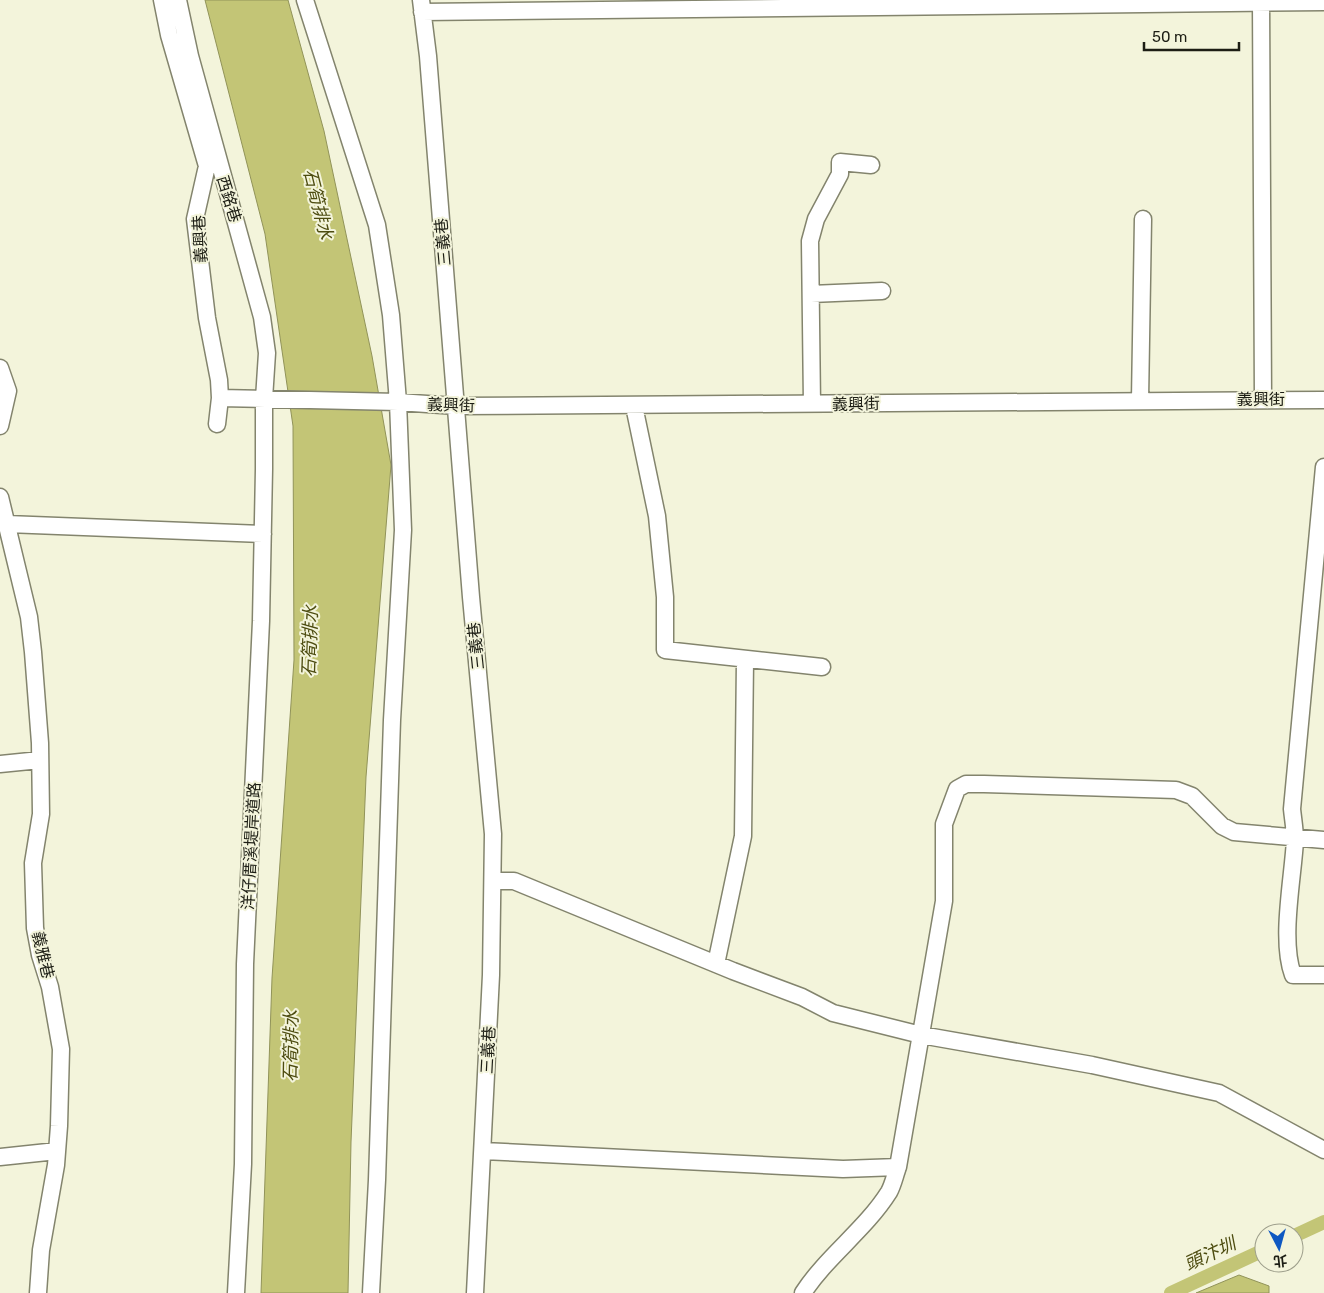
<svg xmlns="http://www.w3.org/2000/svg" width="1324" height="1293" viewBox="0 0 1324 1293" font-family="Rubik,'Noto Sans TC',sans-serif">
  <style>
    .water { fill: #c3c576; stroke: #919359 }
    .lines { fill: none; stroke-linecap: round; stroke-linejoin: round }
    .canal { stroke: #c3c576; stroke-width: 14 }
    .minor-casing { stroke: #83846d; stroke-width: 19 }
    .minor { stroke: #fff; stroke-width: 16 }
    .labels { text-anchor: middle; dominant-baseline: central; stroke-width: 4; stroke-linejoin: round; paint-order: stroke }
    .street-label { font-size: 16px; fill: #1c1d14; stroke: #f3f4db }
    .water-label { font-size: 18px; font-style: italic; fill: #4d4c10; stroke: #f3f4db }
  </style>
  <rect width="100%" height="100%" fill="#f3f4db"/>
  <path class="water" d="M205,0H288L324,131L372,356L391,465L366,777L351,1142L348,1293H261L272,978L294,660L293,426L265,234Z
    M1239,1275L1269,1286V1293H1196Z"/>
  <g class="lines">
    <path class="canal" d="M1294,1236L1324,1222
      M1171,1293L1264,1250"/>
    <defs>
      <path id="minor" d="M162,0L169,35L207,166L195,219L207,318L219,380L220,398L217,424
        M178,0L190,56L262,317L267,353L264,399V469L261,621L245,964L243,1164L236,1293
        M305,0L377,225L391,315L398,402L403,530L392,720L377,1180L371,1293
        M421,0L428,56L471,597L493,834L491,975L475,1293
        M1261,0L1263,399
        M422,12L1324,2
        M811,294L882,291
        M0,368L8,391L0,426
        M220,398L398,402L456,406L1324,400
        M1140,400L1143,219
        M812,404L810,241L816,219L840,174V162L871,165
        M634,406L657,516L665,597V650L822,667
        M1324,467L1292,809C1293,819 1295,830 1295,840C1293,878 1280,940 1293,975H1324
        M0,497L29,617L33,652L40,743L41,814L33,863L35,928L40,955L50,987L61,1049L59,1126L56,1165L41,1250L38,1293
        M7,524L263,534
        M0,764L40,760
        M494,881H514L733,971L802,997L833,1013L921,1035L1092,1065L1219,1093L1324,1150
        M716,964L743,836L745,660
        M483,1151L843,1169L898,1167
        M0,1157L57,1151
        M803,1293C827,1256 865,1230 889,1192C893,1185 895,1175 898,1167L944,901V824L957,789L966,784H984L1176,790L1192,796L1222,826L1234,832L1324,840"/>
    </defs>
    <use href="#minor" class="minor-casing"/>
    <use href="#minor" class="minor"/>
  </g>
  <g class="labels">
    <g class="street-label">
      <text transform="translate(229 199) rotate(73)">西銘巷</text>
      <text transform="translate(200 239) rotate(-93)">義興巷</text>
      <text transform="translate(443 242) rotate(-95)">三義巷</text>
      <text x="1261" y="399">義興街</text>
      <text transform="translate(856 404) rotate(-1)">義興街</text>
      <text transform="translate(451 405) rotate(2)">義興街</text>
      <text transform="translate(476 646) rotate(-96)">三義巷</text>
      <text transform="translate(251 846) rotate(-87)">洋仔厝溪堤岸道路</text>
      <text transform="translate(43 955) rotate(77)">義雅巷</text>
      <text transform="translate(488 1050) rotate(-87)">三義巷</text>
    </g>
    <g class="water-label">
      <text transform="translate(318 204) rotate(76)">石筍排水</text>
      <text transform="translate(310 641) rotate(-88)">石筍排水</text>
      <text transform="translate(291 1046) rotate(-89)">石筍排水</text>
      <text transform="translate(1210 1254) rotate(-25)">頭汴圳</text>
    </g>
  </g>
  <g transform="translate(1279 1248) rotate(174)"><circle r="24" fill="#f3f4db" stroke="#9d9e8b"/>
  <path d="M0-4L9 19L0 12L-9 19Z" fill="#0e58c2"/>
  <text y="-8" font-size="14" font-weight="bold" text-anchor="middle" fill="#1c1d14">北</text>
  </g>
  <path d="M1144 42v8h95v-8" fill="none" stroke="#1c1d14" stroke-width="2.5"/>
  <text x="1152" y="42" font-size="15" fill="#1c1d14" stroke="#f3f4db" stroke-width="4" paint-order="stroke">50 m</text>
</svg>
